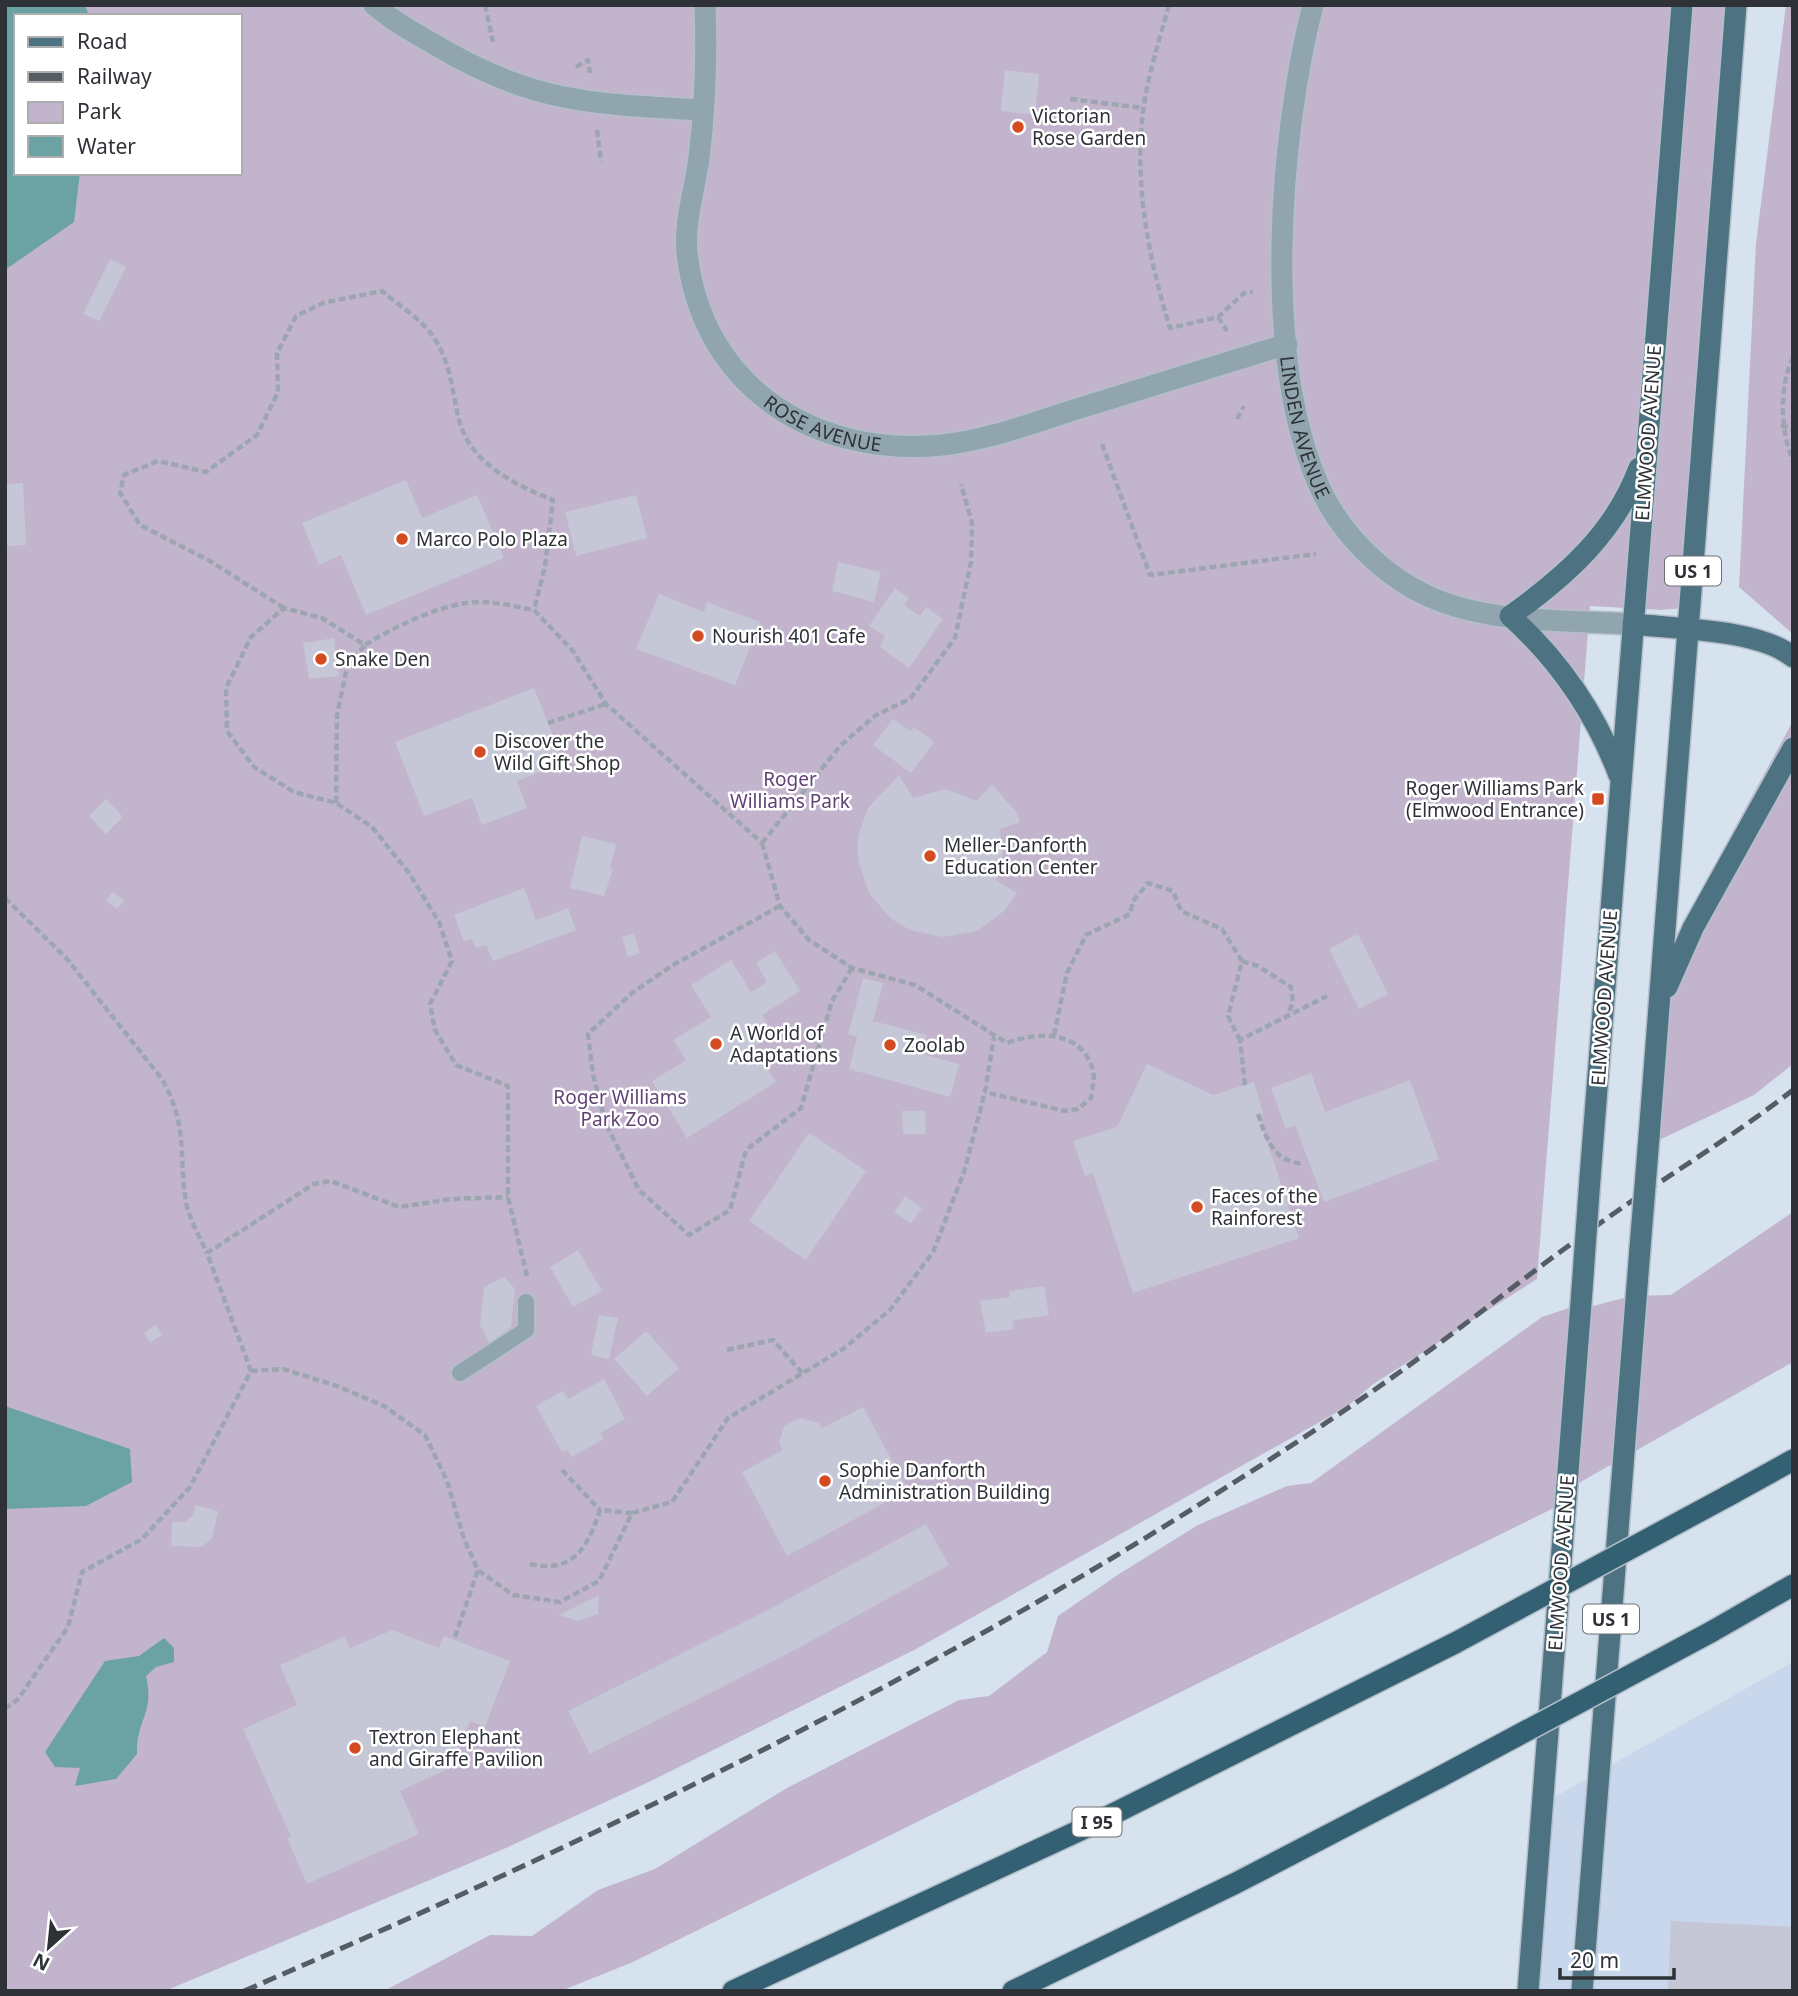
<svg xmlns="http://www.w3.org/2000/svg" width="1798" height="1996" viewBox="0 0 1798 1996" font-family="'Noto Sans',sans-serif">
  <style>
    .built { fill: #c8d7eb }
    .green { fill: #c2b4cd; fill-rule: evenodd }
    .water { fill: #6ba2a3 }
    .building { fill: #c5c6d6 }
    .lines { fill: none; stroke-linecap: round; stroke-linejoin: round }
    .lane-casing { stroke: #b5bfca; stroke-width: 19 }
    .street-casing { stroke: #b5bfca; stroke-width: 24 }
    .primary-casing { stroke: #b5bfca; stroke-width: 24 }
    .highway-casing { stroke: #b5bfca; stroke-width: 24 }
    .path { stroke: #9da6b0; stroke-width: 4.5; stroke-dasharray: 7 3.5; stroke-linecap: butt }
    .lane { stroke: #91a5ae; stroke-width: 16 }
    .street { stroke: #91a5ae; stroke-width: 21 }
    .primary { stroke: #4d7383; stroke-width: 21 }
    .highway { stroke: #336173; stroke-width: 21 }
    .rail { stroke: #565c63; stroke-width: 5; stroke-dasharray: 14 7; stroke-linecap: butt }
    .primary-bridge-casing { stroke: #b5bfca; stroke-width: 24; stroke-linecap: butt }
    .highway-bridge-casing { stroke: #b5bfca; stroke-width: 24; stroke-linecap: butt }
    .primary-bridge { stroke: #4d7383; stroke-width: 21 }
    .highway-bridge { stroke: #336173; stroke-width: 21 }
    .poi-dot { fill: #d44b21; stroke: #fff; stroke-width: 2.5 }
    .labels { text-anchor: middle; dominant-baseline: central; stroke-width: 5; stroke-linejoin: round; paint-order: stroke }
    .shield { fill: #fff; stroke: #6d7073; stroke-width: 2 }
    .shield-label { font-size: 18px; font-weight: bold; fill: #2e3237 }
    .poi-label { font-size: 19px; fill: #2e3237; stroke: #fff; text-anchor: start }
    .street-label { font-size: 19px; fill: #2e3237; stroke: #fff }
    .park-label { font-size: 19px; fill: #614275; stroke: #fff }
  </style>
  <rect width="100%" height="100%" fill="#d7e2ef"/>
  <path class="built" d="M1793,1662V1991H1524L1551,1799Z"/>
  <path class="green" d="M5,5H1730L1683,608L1661,610L1590,606L1537,1279L1372,1385L1348,1406L916,1649L651,1781L506,1848L165,1991H5ZM16,16H240V173H16Z
    M1786,5H1793V634L1739,587L1756,243Z
    M1793,721V1064L1754,1095L1657,1141L1660,965Z
    M1793,1212V1362L1568,1489L1554,1508L633,1962L561,1991H384L490,1935L532,1936L598,1890L655,1869L787,1788L959,1700L989,1696L1047,1652L1058,1616L1119,1574L1198,1525L1287,1486L1311,1483L1542,1317L1575,1306L1582,1309L1631,1296L1671,1295Z"/>
  <path class="water" d="M5,5H85L89,16H16V173H80L74,222L5,270Z
    M5,1406L130,1449L132,1482L86,1506L5,1509Z
    M164,1638L174,1648V1662L156,1667L146,1676C155,1714 136,1719 137,1754L116,1779L75,1786L80,1768L55,1767L45,1752L105,1661L139,1656Z"/>
  <path class="building" d="M1005,70L1039,74L1035,115L1001,111Z
    M110,259L126,267L99,321L83,314Z
    M406,480L422,518L477,495L504,558L366,615L341,555L319,565L302,523Z
    M23,483L26,545L5,546V484Z
    M636,495L647,538L576,556L565,512Z
    M838,562L881,572L874,602L832,591Z
    M895,588L909,598L904,605L920,616L926,607L943,619L909,668L880,647L885,636L869,626Z
    M659,594L704,612L707,602L760,622L735,685L636,649Z
    M334,638L339,676L309,679L303,643Z
    M534,688L564,763L517,781L527,808L482,825L472,798L424,816L395,742Z
    M893,719L910,731L914,727L934,742L911,773L873,745Z
    M899,775L913,798L946,789L977,801L992,784L1016,812L1020,822L1000,829L1003,852L996,880L1017,893L1004,911L977,931L943,937L910,930L890,918L869,893L858,860V836L868,808Z
    M106,799L123,817L106,834L89,816Z
    M582,836L616,844L610,868L613,869L604,896L570,888Z
    M524,888L536,920L568,908L576,930L493,961L486,945L476,948L472,939L464,942L454,915Z
    M113,892L124,901L117,909L106,900Z
    M634,934L640,953L628,957L622,937Z
    M1358,934L1388,994L1359,1009L1329,949Z
    M775,951L800,991L762,1015L774,1034L753,1047L776,1082L687,1138L652,1081L686,1060L673,1040L711,1017L691,985L731,960L751,992L767,982L756,963Z
    M863,978L883,983L873,1021L927,1035L922,1054L959,1064L950,1097L849,1069L857,1037L848,1034Z
    M1147,1064L1213,1095L1254,1082L1263,1113L1258,1114L1299,1238L1133,1293L1093,1173L1085,1176L1073,1141L1117,1127Z
    M1311,1073L1325,1112L1410,1080L1439,1159L1324,1202L1295,1125L1286,1129L1271,1088Z
    M902,1111H925L926,1134H903Z
    M809,1133L866,1171L806,1260L749,1221Z
    M905,1196L922,1208L911,1223L894,1212Z
    M578,1250L602,1291L573,1307L550,1267Z
    M504,1277L515,1289L511,1327L490,1344L480,1325L484,1287Z
    M1044,1286L1049,1315L1012,1321L1014,1329L986,1333L980,1301L1010,1297L1009,1291Z
    M599,1315L618,1318L609,1359L591,1355Z
    M156,1325L162,1335L150,1343L144,1333Z
    M646,1331L679,1368L647,1396L614,1359Z
    M604,1379L625,1419L600,1433L604,1439L571,1457L567,1449L562,1452L536,1406L563,1391L568,1399Z
    M863,1407L908,1490L787,1556L742,1472L783,1450L779,1443L784,1426L800,1418L819,1423L822,1428Z
    M196,1505L218,1511L212,1539L201,1547L171,1546L172,1522H185L193,1515Z
    M926,1524L949,1565L789,1653L590,1754L568,1711L766,1611Z
    M599,1595L598,1614L579,1621L559,1615Z
    M392,1630L439,1648L444,1636L510,1661L485,1727L470,1721L452,1767L400,1791L419,1834L307,1884L287,1838L291,1837L243,1729L297,1705L280,1665L345,1636L350,1648Z
    M1671,1921L1793,1927V1991H1668Z"/>
  <g class="lines">
    <defs>
      <path id="lane" d="M460,1373L526,1330V1302"/>
      <g id="street">
        <path d="M374,5C391,20 412,32 432,43C531,103 591,104 703,110"/>
        <path id="s1" d="M705,5C707,56 705,108 699,158C695,189 684,221 687,252C701,386 814,458 942,445C989,440 1035,422 1080,408C1149,386 1218,365 1287,344"/>
        <path id="s2" d="M1313,5C1279,138 1263,353 1317,481C1337,530 1381,575 1430,597C1491,624 1567,620 1633,624"/>
      </g>
      <path id="primary" d="M1633,624C1677,629 1759,629 1793,657
        M1619,775C1595,712 1560,661 1510,616C1565,577 1615,533 1639,468
        M1667,987L1693,928L1793,748
        M1649,1137L1736,5
        M1590,1178L1682,5
        M1528,1991L1582,1290
        M1582,1991L1640,1248"/>
      <path id="highway" d="M1726,1497L1793,1460
        M1711,1632L1793,1585
        M733,1991L1087,1827L1455,1643
        M1013,1991L1236,1883L1440,1777"/>
    </defs>
    <use href="#lane" class="lane-casing"/>
    <use href="#street" class="street-casing"/>
    <use href="#primary" class="primary-casing"/>
    <use href="#highway" class="highway-casing"/>
    <path class="path" d="M485,5L493,42
      M1169,5C1160,38 1149,71 1144,105C1133,179 1148,257 1170,328L1218,317L1244,293L1253,292
      M576,67L588,60L590,73
      M1070,99L1143,108
      M597,130L601,162
      M1218,317L1227,331
      M1793,357C1779,387 1780,430 1793,461
      M1237,419L1244,406
      M1781,425L1793,430
      M1102,444L1150,575L1316,554
      M284,608L210,561L140,525L120,493L124,475L158,461L206,472L257,435L278,392L277,353L296,316L323,303L382,291C398,305 423,320 434,338C451,363 452,392 459,420C470,463 515,485 553,500L545,566L534,610
      M534,610L573,651L606,704L762,843
      M548,723L606,704
      M336,803L337,715L347,667L365,645
      M762,843L780,906L809,940L852,968L915,985L1007,1043C1037,1031 1083,1030 1093,1071C1095,1079 1092,1089 1091,1098L1078,1109L1065,1111L985,1092
      M762,843L840,746L876,715L910,699L955,638L971,562L972,523L961,484
      M5,898L67,959L162,1079C189,1128 178,1153 186,1202C189,1219 200,1237 207,1253
      M780,906L673,965L632,993L588,1034L593,1075L606,1124L639,1190L689,1235L730,1210L746,1150L801,1108L832,1001L852,968
      M1242,961L1258,966L1291,987L1293,1002L1288,1015
      M1054,1035L1067,973L1086,935L1130,914L1133,901L1148,883L1173,891L1181,911L1222,929L1242,961L1228,1016L1240,1040
      M1245,1085L1240,1040L1327,996
      M1258,1114C1267,1140 1273,1161 1303,1164
      M527,1276L508,1197V1086L456,1065L435,1030L430,1004L452,961L439,922L409,873L372,827L336,803L294,792L254,767L227,731L226,688L251,637L284,608L322,618L365,645C393,627 447,601 481,602C498,602 517,607 534,610
      M727,1350L773,1340L803,1374
      M251,1371L283,1369L337,1386L384,1406L425,1435L447,1481L464,1539L478,1570L513,1595L560,1602L599,1581L632,1513L672,1502L728,1418L843,1349L890,1310L933,1252L964,1172L985,1092L994,1037
      M562,1470L600,1510
      M530,1564C573,1574 588,1547 600,1510L632,1513
      M455,1637L478,1570
      M5,1709L18,1699L68,1627L82,1572L142,1539L190,1487L251,1371L207,1253L314,1184L331,1181L399,1207L452,1199L508,1197"/>
    <use href="#lane" class="lane"/>
    <use href="#street" class="street"/>
    <use href="#primary" class="primary"/>
    <use href="#highway" class="highway"/>
    <path class="rail" d="M244,1991C576,1847 903,1692 1208,1499C1279,1454 1351,1408 1419,1358C1475,1318 1528,1274 1585,1234C1653,1184 1726,1142 1793,1090"/>
    <defs>
      <path id="primary-bridge" d="M1640,1248L1649,1137
        M1582,1290L1590,1178"/>
      <path id="highway-bridge" d="M1455,1643L1726,1497
        M1440,1777L1711,1632"/>
    </defs>
    <use href="#primary-bridge" class="primary-bridge-casing"/>
    <use href="#highway-bridge" class="highway-bridge-casing"/>
    <use href="#primary-bridge" class="primary-bridge"/>
    <use href="#highway-bridge" class="highway-bridge"/>
  </g>
  <g class="poi-dot">
    <circle cx="1018" cy="127" r="7"/>
    <circle cx="402" cy="539" r="7"/>
    <circle cx="698" cy="636" r="7"/>
    <circle cx="321" cy="659" r="7"/>
    <circle cx="480" cy="752" r="7"/>
    <rect x="1591" y="792" width="14" height="14" rx="3.5"/>
    <circle cx="930" cy="856" r="7"/>
    <circle cx="716" cy="1044" r="7"/>
    <circle cx="890" cy="1045" r="7"/>
    <circle cx="1197" cy="1207" r="7"/>
    <circle cx="825" cy="1481" r="7"/>
    <circle cx="355" cy="1748" r="7"/>
  </g>
  <g class="labels">
    <g class="shield">
      <rect x="1665" y="556.5" width="56" height="29" rx="5"/>
      <rect x="1583" y="1604.5" width="56" height="29" rx="5"/>
      <rect x="1072.5" y="1807.5" width="49" height="29" rx="5"/>
    </g>
    <g class="shield-label">
      <text x="1693" y="571">US 1</text>
      <text x="1611" y="1619">US 1</text>
      <text x="1097" y="1822">I 95</text>
    </g>
    <g class="poi-label">
      <text x="1032" y="116">Victorian<tspan x="1032" dy="22">Rose Garden</tspan></text>
      <text x="416" y="539">Marco Polo Plaza</text>
      <text x="712" y="636">Nourish 401 Cafe</text>
      <text x="335" y="659">Snake Den</text>
      <text x="494" y="741">Discover the<tspan x="494" dy="22">Wild Gift Shop</tspan></text>
      <text x="1584" y="788" text-anchor="end">Roger Williams Park<tspan x="1584" dy="22">(Elmwood Entrance)</tspan></text>
      <text x="944" y="845">Meller-Danforth<tspan x="944" dy="22">Education Center</tspan></text>
      <text x="730" y="1033">A World of<tspan x="730" dy="22">Adaptations</tspan></text>
      <text x="904" y="1045">Zoolab</text>
      <text x="1211" y="1196">Faces of the<tspan x="1211" dy="22">Rainforest</tspan></text>
      <text x="839" y="1470">Sophie Danforth<tspan x="839" dy="22">Administration Building</tspan></text>
      <text x="369" y="1737">Textron Elephant<tspan x="369" dy="22">and Giraffe Pavilion</tspan></text>
    </g>
    <g class="street-label">
      <text stroke="none"><textPath href="#s1" startOffset="483">ROSE AVENUE</textPath></text>
      <text stroke="none"><textPath href="#s2" startOffset="427">LINDEN AVENUE</textPath></text>
      <text transform="translate(1648 433) rotate(-86)">ELMWOOD AVENUE</text>
      <text transform="translate(1604 998) rotate(-86)">ELMWOOD AVENUE</text>
      <text transform="translate(1561 1563) rotate(-86)">ELMWOOD AVENUE</text>
    </g>
    <g class="park-label">
      <text x="790" y="779">Roger<tspan x="790" dy="22">Williams Park</tspan></text>
      <text x="620" y="1097">Roger Williams<tspan x="620" dy="22">Park Zoo</tspan></text>
    </g>
  </g>
  <rect width="1798" height="1996" fill="none" stroke="#2e3237" stroke-width="14"/>
  <rect x="14" y="14" width="228" height="161" fill="#ffffff" stroke="#abadaf" stroke-width="2"/>
  <rect x="28" y="37" width="35" height="10" fill="#4d7383" stroke="#abadaf" stroke-width="2"/>
  <text x="77" y="49" font-size="21" fill="#2e3237">Road</text>
  <rect x="28" y="72" width="35" height="10" fill="#565c63" stroke="#abadaf" stroke-width="2"/>
  <text x="77" y="84" font-size="21" fill="#2e3237">Railway</text>
  <rect x="28" y="102" width="35" height="21" fill="#c2b4cd" stroke="#abadaf" stroke-width="2"/>
  <text x="77" y="119" font-size="21" fill="#2e3237">Park</text>
  <rect x="28" y="136" width="35" height="21" fill="#6ba2a3" stroke="#abadaf" stroke-width="2"/>
  <text x="77" y="154" font-size="21" fill="#2e3237">Water</text>
  <g transform="translate(49 1947) rotate(207)" stroke="#ffffff" stroke-width="5" paint-order="stroke">
  <path d="M0-5L12 26L0 18L-12 26Z" fill="#2e3237"/>
  <text y="-10" font-size="19" font-weight="bold" text-anchor="middle" fill="#2e3237">N</text>
  </g>
  <path d="M1560 1968v10h114v-10" fill="none" stroke="#2e3237" stroke-width="3.5"/>
  <text x="1570" y="1968" font-size="21" fill="#2e3237" stroke="#ffffff" stroke-width="5" paint-order="stroke">20 m</text>
</svg>
